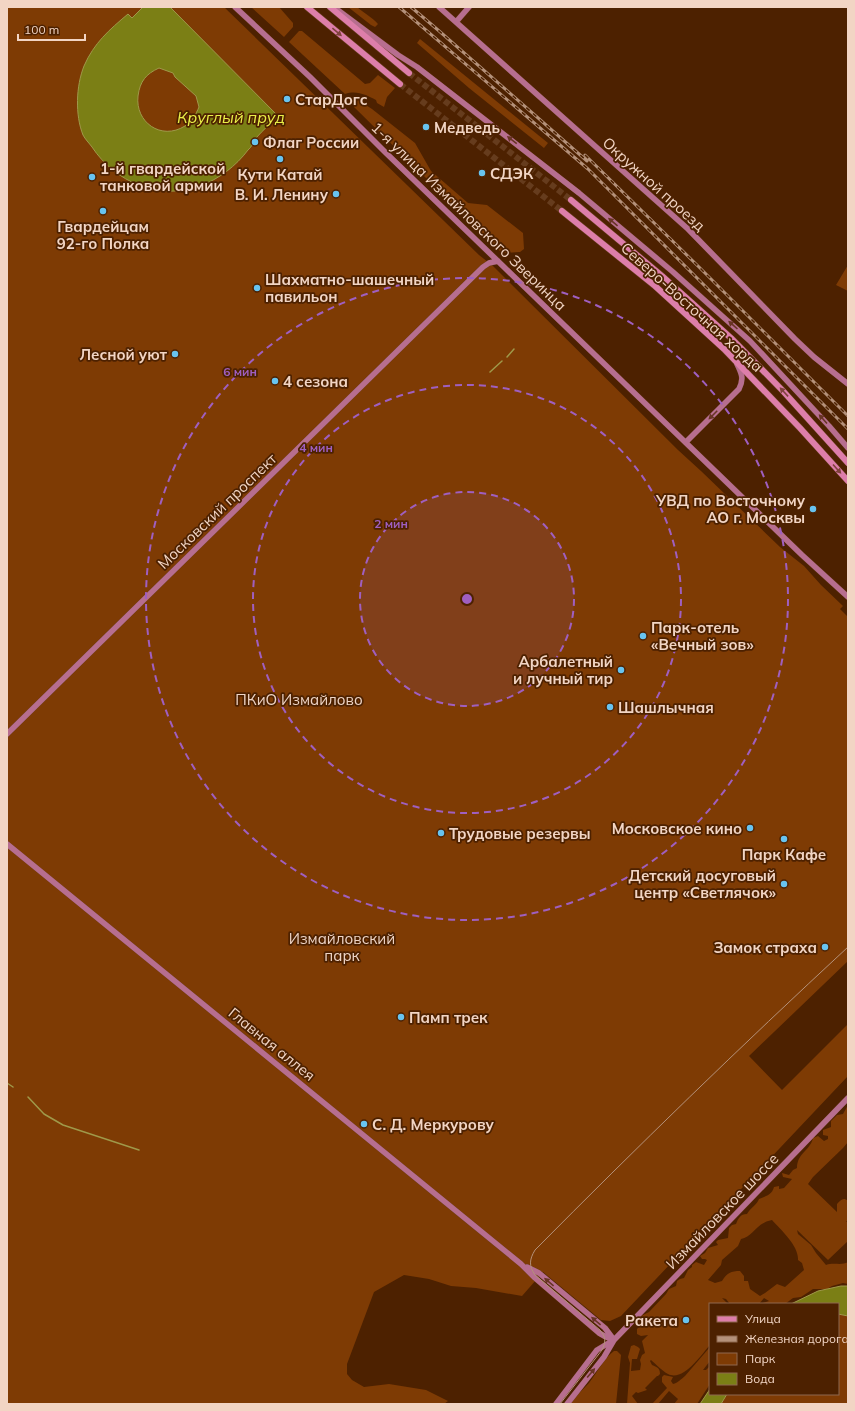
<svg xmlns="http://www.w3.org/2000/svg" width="855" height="1411" viewBox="0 0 855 1411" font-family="Mulish,sans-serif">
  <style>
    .green { fill: #7e3b04; fill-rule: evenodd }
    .water { fill: #7b7f15; stroke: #9f994a; fill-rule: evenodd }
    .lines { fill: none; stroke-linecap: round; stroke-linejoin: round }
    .stream { stroke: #9f994a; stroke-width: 1.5 }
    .primary-tunnel { stroke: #663c1d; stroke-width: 6; stroke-dasharray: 6 3; stroke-linecap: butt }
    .secondary-casing { stroke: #673e1f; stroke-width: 6 }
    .primary-casing { stroke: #673e1f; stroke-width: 7 }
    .secondary { stroke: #b76e8f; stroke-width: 5.5 }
    .primary { stroke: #dd7eaa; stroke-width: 6 }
    .tram { stroke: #b4917a; stroke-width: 1 }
    .rail-casing { stroke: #b4917a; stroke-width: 3 }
    .rail { stroke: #4d2100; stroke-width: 1.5; stroke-dasharray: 4.5; stroke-linecap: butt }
    .oneway { fill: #7f423c }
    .oneway2 { fill: #683424 }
    .ring { fill: none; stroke: #9f5fc0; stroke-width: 2; stroke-dasharray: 7 5 }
    .poi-dot { fill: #68c4f0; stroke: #4d2100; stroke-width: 1.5 }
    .labels { text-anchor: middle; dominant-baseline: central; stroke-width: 3.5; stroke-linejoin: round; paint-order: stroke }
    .poi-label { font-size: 15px; font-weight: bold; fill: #f2d5c4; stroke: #4d2100; text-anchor: start }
    .street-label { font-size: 15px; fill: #f2d5c4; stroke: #4d2100 }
    .park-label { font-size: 15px; fill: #efd5c6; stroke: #4d2100 }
    .water-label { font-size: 16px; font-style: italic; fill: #e9ef48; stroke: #4d2100 }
    .centre { fill: #9f5fc0; stroke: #4d2100; stroke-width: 2 }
    .ring-label { font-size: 12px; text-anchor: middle; font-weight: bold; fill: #9f5fc0; stroke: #4d2100; stroke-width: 3.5; stroke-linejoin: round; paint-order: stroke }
  </style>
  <rect width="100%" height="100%" fill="#4d2100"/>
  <path class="green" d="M7,7H224L479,255L493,266L678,450L701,471L780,547L804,566L821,585L843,606L840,609L848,617V961L749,1056L782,1090L848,1024V1076L621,1316L610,1321L601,1320L543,1272L522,1296L476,1288L451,1286L429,1279L404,1275L374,1292L347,1364V1374L352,1380L364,1387L389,1384L426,1390L448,1401L444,1404H7Z
    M251,7H279L293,23V27L284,37Z
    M348,7H357C364,13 372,17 378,24L375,27L371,25Z
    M299,31H302L365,84L370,83L378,75L395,88L387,97L384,107L377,103L376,100C366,95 357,90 345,94L289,42Z
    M420,39L548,143L544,148L469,88L417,43Z
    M358,100L372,109L415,143L431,171L468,203L487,205L523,233L524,249L520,252L504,253L501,252L354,107V104Z
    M848,265V291L836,285Z
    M848,1105V1142L843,1148L813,1177L808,1184L837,1212V1204C841,1200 843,1197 848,1201V1221H846L848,1223V1241L828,1260L797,1230L798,1234L811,1245L816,1253L826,1265C834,1262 841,1266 848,1262V1284L843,1283L832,1286L827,1289H813L801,1297L793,1298L785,1304H760L769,1301L764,1298L759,1304H730L726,1299L722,1298L728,1304H710V1345C701,1355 683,1382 668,1374C662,1371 656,1364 651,1360L650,1361L652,1365C657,1367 660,1368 660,1374L658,1376H657L645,1388L647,1390L638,1393L636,1392L632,1396L638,1404H627L630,1363L628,1357L631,1346L634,1345L638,1347L640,1349L637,1359H632L631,1371L640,1370L641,1364L640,1360L642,1355L645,1353L642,1341L648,1335L641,1336L637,1334V1329L641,1325L639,1322L641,1316L649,1312L666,1294L669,1289L676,1286L677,1281L680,1279L684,1278L688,1270L692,1267V1265L696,1262L704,1265L707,1260L705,1259H702L700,1256L705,1253L708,1248L718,1245L716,1242L718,1240L728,1238L729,1228L732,1225L736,1224C738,1219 740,1214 747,1214C750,1208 757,1205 759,1199C766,1196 772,1195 774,1187L779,1186V1189L784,1188L792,1179L783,1177L782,1173L789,1175L793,1170L797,1168C797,1153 810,1151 813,1138L818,1136L824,1141L828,1139V1136L823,1135V1130L831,1127V1121L837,1115L843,1114ZM772,1220C781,1230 799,1246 798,1260L802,1263L804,1270L785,1287L777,1284L765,1293L760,1296L750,1289L748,1281H744V1276L740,1271C731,1271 727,1273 722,1281L715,1283L708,1280L721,1265L722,1260L738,1246L741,1239C753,1237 756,1223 772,1220Z
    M838,1314L848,1316V1404H721L727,1394H838Z
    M710,1347V1361L703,1370H706L710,1366V1384L697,1404H674L678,1399L669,1391L658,1404H652L667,1388L662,1382V1377L664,1375L673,1377L671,1381L673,1384C678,1383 681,1379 685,1376Z
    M614,1351H617L621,1355L616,1404H569C575,1396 583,1390 589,1383C597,1373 604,1358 614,1351Z"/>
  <path class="water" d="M143,7H170L278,116C271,123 263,130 256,138C253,142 252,147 248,150C236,166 219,179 200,186C159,201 115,182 92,147C89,143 85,139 83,135C75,115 76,86 84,66C94,43 109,30 128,14L132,18ZM159,68L173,73L175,77L196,96L199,107C196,114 192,122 185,126C161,141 135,122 138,96C140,81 146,74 159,68Z
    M841,1286H848V1316L838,1314V1304H791L818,1291Z
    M710,1389V1394H727L721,1404H700Z"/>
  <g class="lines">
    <path class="stream" d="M507,357L514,349
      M490,372L502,361
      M7,1083L13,1087
      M28,1097L44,1114L63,1125L139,1150"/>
    <path class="primary-tunnel" d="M409,73L571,200
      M400,84L562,211"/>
    <defs>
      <path id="secondary" d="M235,7L310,77L385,152L802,555L848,597
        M439,7L688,229L795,339L814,357L848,384
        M335,8L398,55L417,67L579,193L673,272L750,341L829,426L848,448
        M456,22L469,7
        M686,442L739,389C744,379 742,374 737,364
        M7,734L483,267L489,263L498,261
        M7,844L521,1264L535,1278L599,1333L606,1337L614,1340
        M527,1267L539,1273L605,1328L614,1340
        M556,1404L597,1350L612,1341
        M567,1404L604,1357L614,1340L848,1098"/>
      <path id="primary" d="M307,7L400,84
        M330,7L409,73
        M571,200L662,276L732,339L783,391L848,463
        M562,211L655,286L724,349L800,428L848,481"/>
    </defs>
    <use href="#secondary" class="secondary-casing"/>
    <use href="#primary" class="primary-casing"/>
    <use href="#secondary" class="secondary"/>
    <use href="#primary" class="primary"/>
    <path class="tram" d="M560,1404L602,1350C606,1342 606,1337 600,1330L535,1275C529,1266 529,1260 535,1250C637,1147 741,1046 848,947"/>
    <defs>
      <path id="rail" d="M399,7L588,169L848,429
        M411,7L438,30L587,161
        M585,155L700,268L848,416"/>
    </defs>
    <use href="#rail" class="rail-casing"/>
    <use href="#rail" class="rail"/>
  </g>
  <defs><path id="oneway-solid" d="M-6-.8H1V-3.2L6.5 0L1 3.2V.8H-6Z"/></defs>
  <g class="oneway">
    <use href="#oneway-solid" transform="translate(337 32) rotate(40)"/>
    <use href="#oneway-solid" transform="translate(784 392) rotate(-133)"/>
    <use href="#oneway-solid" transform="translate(837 469) rotate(48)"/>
  </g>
  <g class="oneway2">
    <use href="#oneway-solid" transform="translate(512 140) rotate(-142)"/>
    <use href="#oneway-solid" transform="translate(613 222) rotate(-140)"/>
    <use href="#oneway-solid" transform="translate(733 325) rotate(-138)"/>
    <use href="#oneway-solid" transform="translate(713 415) rotate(135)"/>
    <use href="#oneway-solid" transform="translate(823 419) rotate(-132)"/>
    <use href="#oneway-solid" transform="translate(549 1282) rotate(-140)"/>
    <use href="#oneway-solid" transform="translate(596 1321) rotate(-140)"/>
    <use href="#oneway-solid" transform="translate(591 1373) rotate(-50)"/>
  </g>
  <circle cx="467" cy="599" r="107" fill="#9f5fc0" fill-opacity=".12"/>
  <g class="ring">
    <circle cx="467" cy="599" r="107"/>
    <circle cx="467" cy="599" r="214"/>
    <circle cx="467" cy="599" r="321"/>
  </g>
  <g class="poi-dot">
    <circle cx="287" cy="99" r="4"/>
    <circle cx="426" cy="127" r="4"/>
    <circle cx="255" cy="142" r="4"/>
    <circle cx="280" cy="159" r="4"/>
    <circle cx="482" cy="173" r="4"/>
    <circle cx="92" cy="177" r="4"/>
    <circle cx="336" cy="194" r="4"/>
    <circle cx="103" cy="211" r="4"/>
    <circle cx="257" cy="288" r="4"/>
    <circle cx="175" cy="354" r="4"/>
    <circle cx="275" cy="381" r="4"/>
    <circle cx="813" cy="509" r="4"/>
    <circle cx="643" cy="636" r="4"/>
    <circle cx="621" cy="670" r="4"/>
    <circle cx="610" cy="707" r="4"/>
    <circle cx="750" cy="828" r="4"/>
    <circle cx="441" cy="833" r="4"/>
    <circle cx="784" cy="839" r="4"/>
    <circle cx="784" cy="884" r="4"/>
    <circle cx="825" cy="947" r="4"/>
    <circle cx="401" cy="1017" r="4"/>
    <circle cx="364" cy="1124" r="4"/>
    <circle cx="686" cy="1320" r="4"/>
  </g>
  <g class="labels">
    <g class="poi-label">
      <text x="295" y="99">СтарДогс</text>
      <text x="434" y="127">Медведь</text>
      <text x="263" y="142">Флаг России</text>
      <text x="100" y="168">1-й гвардейской<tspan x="100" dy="17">танковой армии</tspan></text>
      <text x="490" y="173">СДЭК</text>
      <text x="280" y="174" text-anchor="middle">Кути Катай</text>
      <text x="328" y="194" text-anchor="end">В. И. Ленину</text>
      <text x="103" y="226" text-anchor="middle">Гвардейцам<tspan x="103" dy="17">92-го Полка</tspan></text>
      <text x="265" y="279">Шахматно-шашечный<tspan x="265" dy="17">павильон</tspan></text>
      <text x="167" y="354" text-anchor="end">Лесной уют</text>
      <text x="283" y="381">4 сезона</text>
      <text x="805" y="500" text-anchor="end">УВД по Восточному<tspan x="805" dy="17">АО г. Москвы</tspan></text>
      <text x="651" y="627">Парк-отель<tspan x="651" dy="17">«Вечный зов»</tspan></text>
      <text x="613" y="661" text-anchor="end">Арбалетный<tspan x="613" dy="17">и лучный тир</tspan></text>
      <text x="618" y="707">Шашлычная</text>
      <text x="742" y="828" text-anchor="end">Московское кино</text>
      <text x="449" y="833">Трудовые резервы</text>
      <text x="784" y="854" text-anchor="middle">Парк Кафе</text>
      <text x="776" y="875" text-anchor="end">Детский досуговый<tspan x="776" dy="17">центр «Светлячок»</tspan></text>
      <text x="817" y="947" text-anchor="end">Замок страха</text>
      <text x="409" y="1017">Памп трек</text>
      <text x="372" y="1124">С. Д. Меркурову</text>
      <text x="678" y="1320" text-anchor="end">Ракета</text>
    </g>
    <g class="street-label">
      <text transform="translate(654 184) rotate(42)">Окружной проезд</text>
      <text transform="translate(469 216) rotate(44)">1-я улица Измайловского Зверинца</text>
      <text transform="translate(692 307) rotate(42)">Северо-Восточная хорда</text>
      <text transform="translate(217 511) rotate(-44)">Московский проспект</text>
      <text transform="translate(272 1044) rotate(39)">Главная аллея</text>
      <text transform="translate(722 1211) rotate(-46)">Измайловское шоссе</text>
    </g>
    <g class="park-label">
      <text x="299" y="699">ПКиО Измайлово</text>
      <text x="342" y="938">Измайловский<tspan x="342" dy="17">парк</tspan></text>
    </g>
    <g class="water-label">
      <text x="231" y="117">Круглый пруд</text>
    </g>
  </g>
  <circle cx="467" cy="599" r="6" class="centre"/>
  <g class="ring-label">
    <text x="240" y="376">6 мин</text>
    <text x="316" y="452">4 мин</text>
    <text x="391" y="528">2 мин</text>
  </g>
  <rect width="855" height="1411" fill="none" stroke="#f2d5c4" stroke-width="16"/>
  <rect x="709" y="1303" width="130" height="92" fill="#4d2100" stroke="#8f694e"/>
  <rect x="717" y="1316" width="20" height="6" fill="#dd7eaa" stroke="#8f694e"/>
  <text x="745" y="1323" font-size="12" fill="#f2d5c4">Улица</text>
  <rect x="717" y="1336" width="20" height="6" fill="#b4917a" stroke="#8f694e"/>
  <text x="745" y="1343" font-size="12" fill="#f2d5c4">Железная дорога</text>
  <rect x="717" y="1353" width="20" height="12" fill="#7e3b04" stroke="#8f694e"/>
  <text x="745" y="1363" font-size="12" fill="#f2d5c4">Парк</text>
  <rect x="717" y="1373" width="20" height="12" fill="#7b7f15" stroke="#8f694e"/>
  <text x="745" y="1383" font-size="12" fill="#f2d5c4">Вода</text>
  <path d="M18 34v6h67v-6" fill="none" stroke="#f2d5c4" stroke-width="2"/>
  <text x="24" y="34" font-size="12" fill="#f2d5c4" stroke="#4d2100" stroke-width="3" paint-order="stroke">100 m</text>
</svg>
